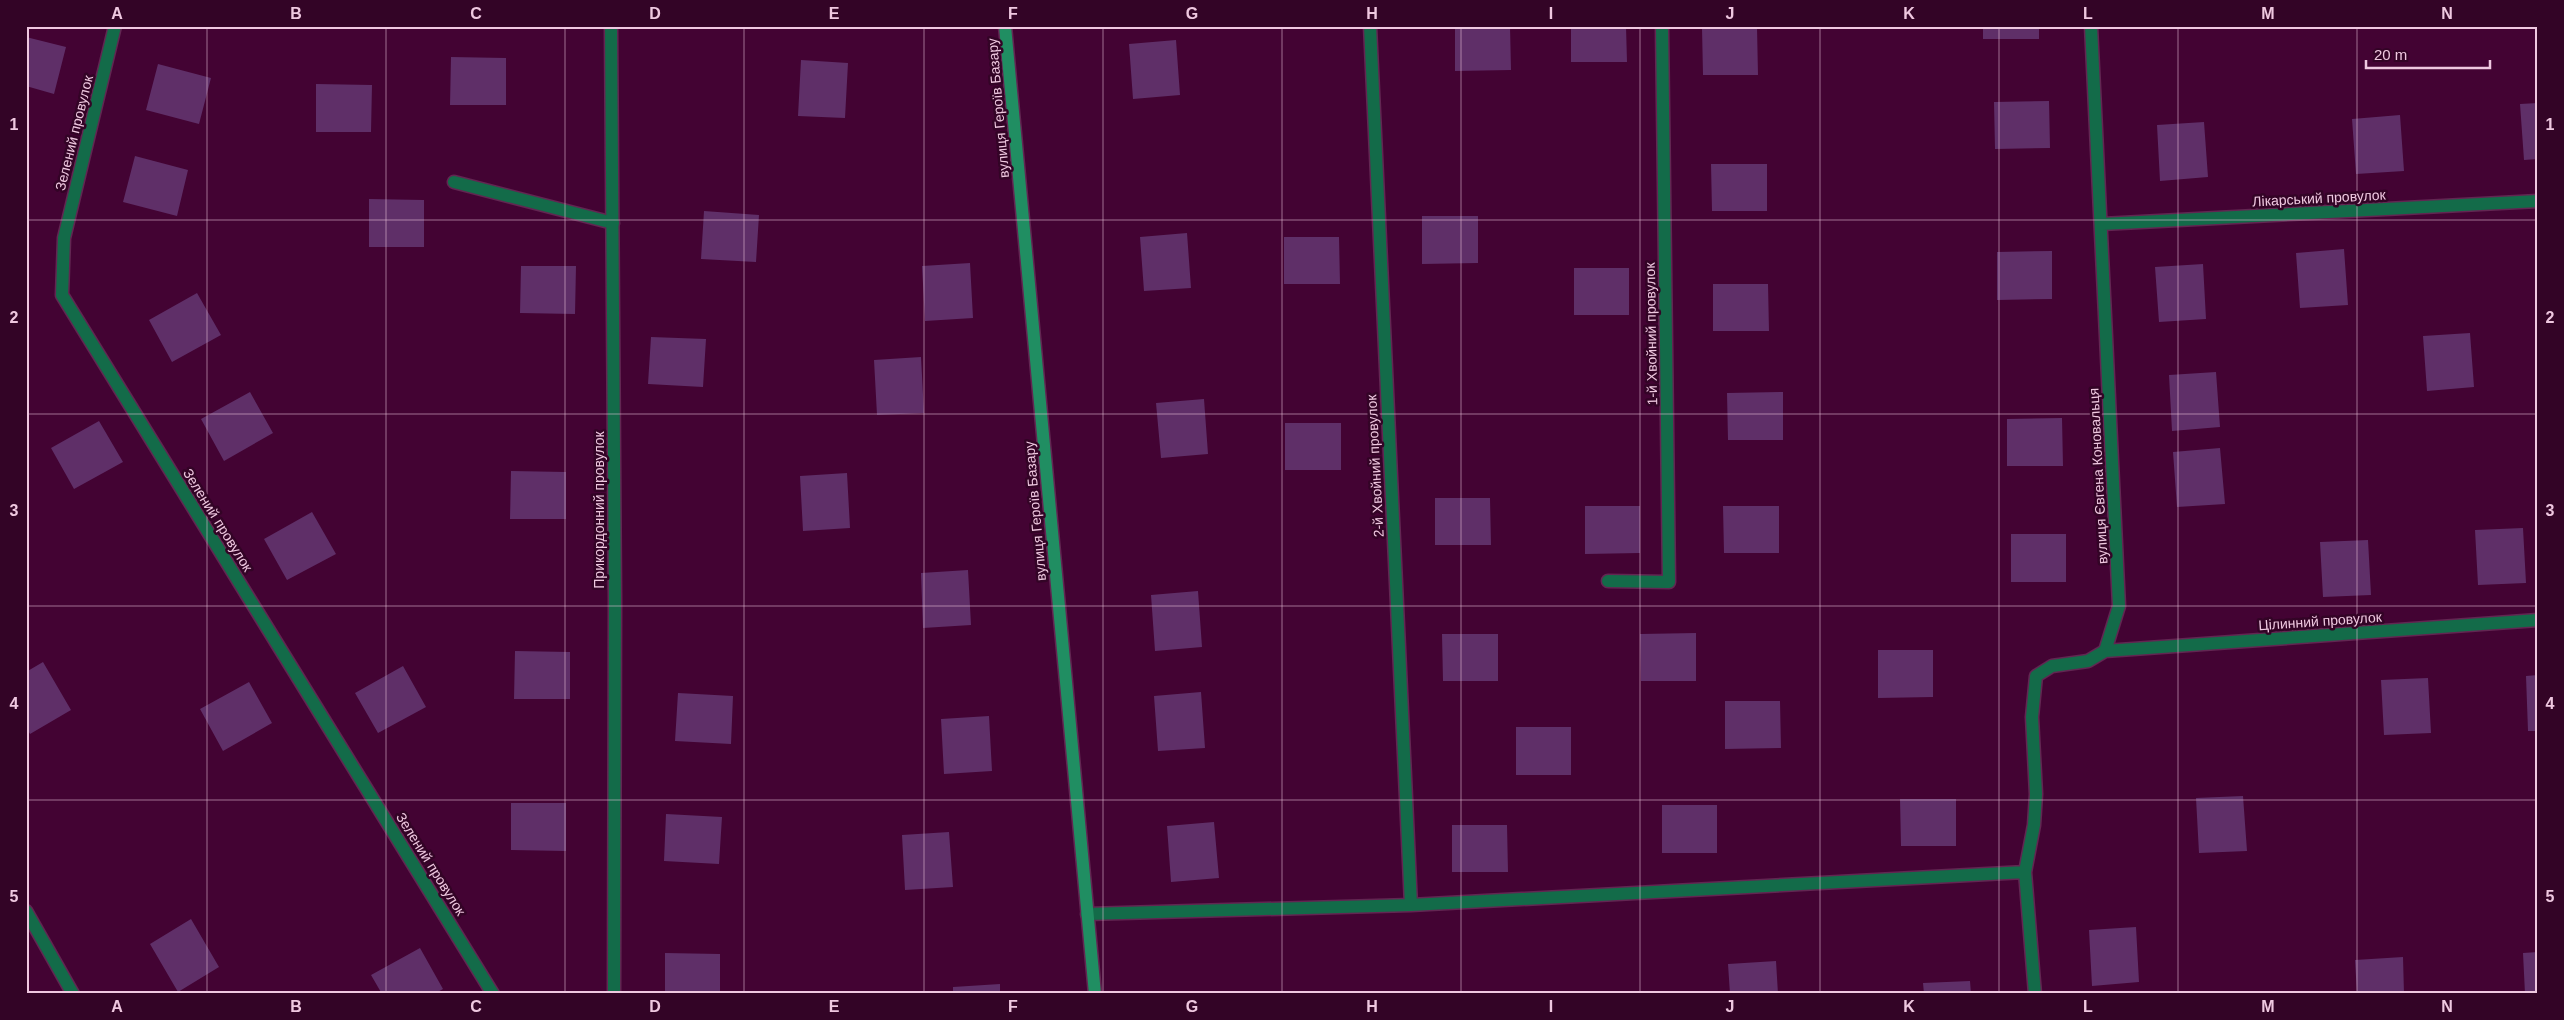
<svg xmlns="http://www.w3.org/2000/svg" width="2564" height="1020" viewBox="0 0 2564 1020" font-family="Helvetica,sans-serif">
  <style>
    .building { fill: #5f2f68 }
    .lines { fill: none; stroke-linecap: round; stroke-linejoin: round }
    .service-casing { stroke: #622652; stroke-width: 15 }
    .minor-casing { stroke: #622652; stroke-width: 15 }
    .secondary-casing { stroke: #622652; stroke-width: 15 }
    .service { stroke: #136b49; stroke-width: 12 }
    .minor { stroke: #136b49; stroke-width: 12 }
    .secondary { stroke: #208e62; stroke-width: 12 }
    .grid { fill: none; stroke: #efc8e0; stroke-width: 1; stroke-opacity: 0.55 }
    .labels { text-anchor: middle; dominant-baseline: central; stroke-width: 5; stroke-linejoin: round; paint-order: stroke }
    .street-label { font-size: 14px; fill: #efc8e0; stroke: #330426 }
    .neatline { fill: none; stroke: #efc8e0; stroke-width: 2 }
    .grid-label { font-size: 16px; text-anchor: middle; font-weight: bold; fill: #efc8e0 }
  </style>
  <rect width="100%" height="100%" fill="#430333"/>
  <path class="building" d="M1455,26H1510L1511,70L1455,71Z
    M1571,26H1626L1627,62H1571Z
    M1983,26H2039V39H1983Z
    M1757,27L1758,75H1703L1702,28Z
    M26,37L66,47L54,94L26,86Z
    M1176,40L1180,95L1133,99L1129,44Z
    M451,57L506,58V105H450Z
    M801,60L848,63L845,118L798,116Z
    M158,64L211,78L199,124L146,110Z
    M316,84L372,85L371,132H316Z
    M2049,101L2050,148L1995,149L1994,102Z
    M2538,103V159L2524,160L2520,104Z
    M2400,115L2404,171L2356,174L2352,119Z
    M2204,122L2208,177L2160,181L2157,125Z
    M135,156L188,170L177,216L123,202Z
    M1711,164H1767V211H1712Z
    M369,199L424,200V247H369Z
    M704,211L759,215L756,262L701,259Z
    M1422,216H1478V263L1422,264Z
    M1187,233L1191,288L1144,291L1140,237Z
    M1284,237H1339L1340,284H1284Z
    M2344,249L2348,305L2300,308L2296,253Z
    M2052,251V299L1997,300V252Z
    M970,263L973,318L925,321L922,266Z
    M2203,264L2206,319L2159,322L2155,267Z
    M521,266H576L575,314L520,313Z
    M1574,268H1629V315H1574Z
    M1713,284H1768L1769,331H1713Z
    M197,293L221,335L172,362L149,320Z
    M2470,333L2474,387L2427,391L2423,336Z
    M651,337L706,339L703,387L648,384Z
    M921,357L924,413L877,415L874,360Z
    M2216,372L2220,427L2172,431L2169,375Z
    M250,392L273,433L224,461L201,419Z
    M1783,392V440H1728L1727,393Z
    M1204,399L1208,454L1161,458L1156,403Z
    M2062,418L2063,466H2007V419Z
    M99,421L123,462L74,489L51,448Z
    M1285,423H1341V470H1285Z
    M2220,448L2225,504L2177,507L2173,452Z
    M511,471L566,472V519H510Z
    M847,473L850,528L803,531L800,476Z
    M1435,498H1490L1491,545H1435Z
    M1585,506H1640V553L1585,554Z
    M1723,506H1779V553H1724Z
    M312,512L336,554L287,580L264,539Z
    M2523,528L2526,583L2478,585L2475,530Z
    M2011,534H2066V582H2011Z
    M2368,540L2371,595L2323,597L2320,542Z
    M968,570L971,625L923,628L921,573Z
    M1198,591L1202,647L1155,651L1151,595Z
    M1696,633V681H1641L1640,634Z
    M1442,634H1498V681H1443Z
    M1878,650H1933V697L1878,698Z
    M515,651L570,652V699H514Z
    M43,662L71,710L30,734L26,727V672Z
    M403,666L426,707L378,733L355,693Z
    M2538,675V731H2528L2526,676Z
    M2428,678L2431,733L2384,735L2381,680Z
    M249,682L272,723L223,751L200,709Z
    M1201,692L1205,748L1158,751L1154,696Z
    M678,693L733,696L731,744L675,741Z
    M1725,701H1780L1781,748L1725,749Z
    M989,716L992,771L944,774L941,719Z
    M1516,727H1571V775H1516Z
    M2243,796L2247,851L2199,853L2196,798Z
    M1900,799H1956V846H1901Z
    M511,803H566V851L511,850Z
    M1662,805H1717V853H1662Z
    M666,814L722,817L719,864L664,861Z
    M1214,822L1219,878L1171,882L1167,826Z
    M1452,825H1507L1508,872H1452Z
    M949,832L953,887L905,890L902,835Z
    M191,919L219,967L178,992L150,944Z
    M2136,927L2139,982L2092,986L2089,930Z
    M420,948L443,989L434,994H382L371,975Z
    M2538,952V994H2525L2523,953Z
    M665,953L720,954V994H665Z
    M2403,957L2404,994H2357L2355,960Z
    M1776,961L1778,994H1730L1728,964Z
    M1970,981L1971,994H1924L1923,983Z
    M1000,984V994H953V987Z"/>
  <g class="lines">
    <defs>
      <path id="service" d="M454,182L613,223"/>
      <path id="minor" d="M115,26L64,238L62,295L493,994
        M611,26L615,599L614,994
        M1370,26L1411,905
        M2102,224L2538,201
        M1608,581L1669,582L1662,26
        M2105,651L2538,620
        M26,911L73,994
        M1087,914L1411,905L2025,872
        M2035,994L2025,872L2034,825L2036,794L2032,717L2036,676L2052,666L2088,661L2105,651L2119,606L2091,26"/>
      <path id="secondary" d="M1005,26L1095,994"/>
    </defs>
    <use href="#service" class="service-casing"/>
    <use href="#minor" class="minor-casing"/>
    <use href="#secondary" class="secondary-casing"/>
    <use href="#service" class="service"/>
    <use href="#minor" class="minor"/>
    <use href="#secondary" class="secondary"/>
  </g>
  <path class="grid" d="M207,26V994M386,26V994M565,26V994M744,26V994M924,26V994M1103,26V994M1282,26V994M1461,26V994M1640,26V994M1820,26V994M1999,26V994M2178,26V994M2357,26V994M26,220H2538M26,414H2538M26,606H2538M26,800H2538"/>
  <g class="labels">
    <g class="street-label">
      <text transform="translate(998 108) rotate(-95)">вулиця Героїв Базару</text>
      <text transform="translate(74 133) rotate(-76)">Зелений провулок</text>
      <text transform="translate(2319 198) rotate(-3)">Лікарський провулок</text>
      <text transform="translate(1651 334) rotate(-91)">1-й Хвойний провулок</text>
      <text transform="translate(1375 466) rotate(-93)">2-й Хвойний провулок</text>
      <text transform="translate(2098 476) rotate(-93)">вулиця Євгена Коновальця</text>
      <text transform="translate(599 510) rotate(-90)">Прикордонний провулок</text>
      <text transform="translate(1035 511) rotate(-95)">вулиця Героїв Базару</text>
      <text transform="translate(218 520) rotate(58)">Зелений провулок</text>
      <text transform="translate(2320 621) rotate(-4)">Цілинний провулок</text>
      <text transform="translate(431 864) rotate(58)">Зелений провулок</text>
    </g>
  </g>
  <rect width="2564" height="1020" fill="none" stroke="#330426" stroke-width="55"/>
  <path d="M2366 60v8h124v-8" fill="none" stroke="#efc8e0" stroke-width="2.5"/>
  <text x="2374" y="60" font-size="15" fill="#efc8e0" stroke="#330426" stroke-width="4" paint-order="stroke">20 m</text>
  <rect x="28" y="28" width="2508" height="964" class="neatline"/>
  <g class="grid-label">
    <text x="117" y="19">A</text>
    <text x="296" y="19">B</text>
    <text x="476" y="19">C</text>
    <text x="655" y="19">D</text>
    <text x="834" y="19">E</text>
    <text x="1013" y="19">F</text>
    <text x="1192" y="19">G</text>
    <text x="1372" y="19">H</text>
    <text x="1551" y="19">I</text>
    <text x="1730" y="19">J</text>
    <text x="1909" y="19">K</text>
    <text x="2088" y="19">L</text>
    <text x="2268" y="19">M</text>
    <text x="2447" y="19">N</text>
    <text x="14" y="130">1</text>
    <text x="2550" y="130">1</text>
    <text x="14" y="323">2</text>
    <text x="2550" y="323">2</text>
    <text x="14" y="516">3</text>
    <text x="2550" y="516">3</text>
    <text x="14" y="709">4</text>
    <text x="2550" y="709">4</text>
    <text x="14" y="902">5</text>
    <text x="2550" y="902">5</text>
    <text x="117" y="1012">A</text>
    <text x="296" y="1012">B</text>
    <text x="476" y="1012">C</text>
    <text x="655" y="1012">D</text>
    <text x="834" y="1012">E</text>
    <text x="1013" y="1012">F</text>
    <text x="1192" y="1012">G</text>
    <text x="1372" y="1012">H</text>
    <text x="1551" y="1012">I</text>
    <text x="1730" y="1012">J</text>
    <text x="1909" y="1012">K</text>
    <text x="2088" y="1012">L</text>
    <text x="2268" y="1012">M</text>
    <text x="2447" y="1012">N</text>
  </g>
</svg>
